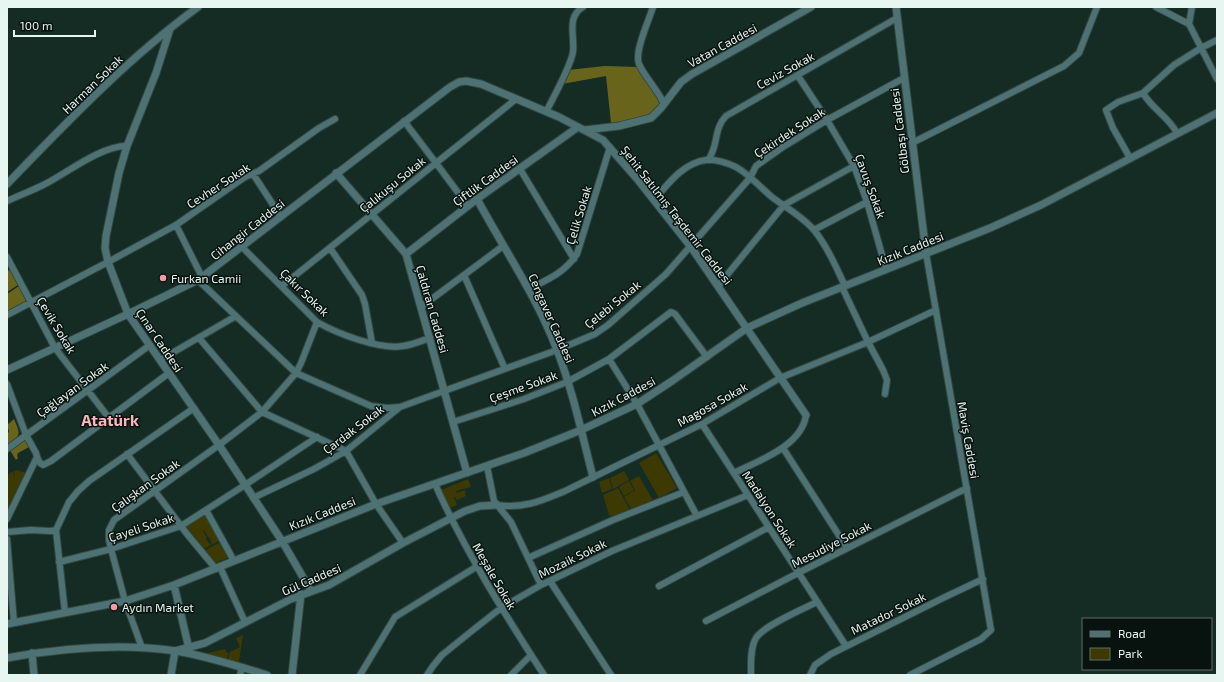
<svg xmlns="http://www.w3.org/2000/svg" width="1224" height="682" viewBox="0 0 1224 682" font-family="'Exo 2',sans-serif">
  <style>
    .green { fill: #3d3902 }
    .forest { fill: #68641c }
    .lines { fill: none; stroke-linecap: round; stroke-linejoin: round }
    .minor-casing { stroke: #324841; stroke-width: 8 }
    .tertiary-casing { stroke: #324841; stroke-width: 9 }
    .minor { stroke: #4e7274; stroke-width: 6 }
    .tertiary { stroke: #4e7274; stroke-width: 7 }
    .poi-dot { fill: #f49aa7; stroke: #08120f; stroke-width: 1.5 }
    .labels { text-anchor: middle; dominant-baseline: central; stroke-width: 3; stroke-linejoin: round; paint-order: stroke }
    .street-label { font-size: 12px; fill: #e7f6f0; stroke: #08120f }
    .poi-label { font-size: 12px; fill: #e7f6f0; stroke: #08120f; text-anchor: start }
    .district-label { font-size: 16px; font-weight: bold; fill: #f9b4bd; stroke: #08120f }
  </style>
  <rect width="100%" height="100%" fill="#152c24"/>
  <path class="green" d="M656,453L677,488L659,498L639,463Z
    M17,470L26,473L7,514V496L8,495H7V475L10,478L8,475L13,471L15,482L14,471Z
    M624,471L629,480L613,489L610,478Z
    M639,476L653,500L631,509L624,497L635,490L630,481Z
    M609,478L612,489L602,493L599,482Z
    M468,479L471,487L456,491L457,493L465,490L466,496L457,500L455,497H454L457,505L449,508L441,490Z
    M629,481L634,490L624,496L619,487Z
    M618,488L630,510L614,517L609,515L603,495Z
    M205,514L220,540L212,545L209,537H208L204,530L203,531L207,538L206,539L211,545L204,549L186,526Z
    M221,542L229,557L216,563L205,550Z
    M243,635L239,662L228,659L230,652L240,647L236,638Z
    M225,649L227,653H229L227,659L210,655L208,653Z"/>
  <path class="forest" d="M605,66L638,67L660,102C657,120 626,121 611,123L606,76L562,84L568,70Z
    M10,269L18,285L7,292V272Z
    M19,286L26,301L7,311V294Z
    M14,419C21,435 21,435 7,445V435L9,431L7,425Z
    M25,439L31,446L18,453L17,456L18,458L16,460L11,452V449Z"/>
  <g class="lines">
    <defs>
      <path id="minor" d="M653,7C649,20 634,52 639,64C644,76 658,90 664,104
        M1156,7L1189,24L1217,79
        M1189,24L1192,7
        M798,76L827,120L854,166L867,202L886,269
        M1143,93C1152,109 1168,116 1177,133
        M546,112C554,96 570,68 573,52C575,36 566,17 583,7
        M404,121L436,163L468,206
        M912,143L1064,66L1079,53L1097,7
        M1130,158L1113,128L1106,110L1118,102L1143,93L1174,65L1201,48L1217,40
        M708,160C719,146 713,129 726,116L897,18
        M520,169L574,259
        M253,174L281,217
        M654,200C668,184 683,163 706,160C715,159 728,163 736,167C750,175 761,188 773,198C787,208 803,217 814,230C827,246 836,267 845,286
        M7,201C20,195 34,190 47,183C68,172 103,145 127,146
        M176,225L202,277
        M814,230L867,202
        M242,247L317,322C338,334 380,350 403,346C412,345 421,341 430,338
        M330,248L362,295L365,304L372,343
        M7,257L55,348L109,418
        M464,275L505,369
        M198,280L296,373L371,406L387,408L400,407
        M282,286L516,99
        M718,286L784,205L854,166
        M842,287L868,342L883,370L887,380L885,394
        M529,289C549,279 564,273 577,254L610,147
        M421,307L503,246
        M7,315L108,262L176,225L245,177L259,171L319,128L335,119
        M199,338L262,412L346,451L376,504L403,543
        M609,359L637,404L697,516
        M160,360L236,316
        M7,384L26,435L36,453L37,457L7,519
        M453,422L524,399L567,382L609,359L671,312L675,314L707,357
        M702,424L846,646
        M783,448L847,548
        M7,449L150,345
        M127,454L187,534L216,569
        M37,457L40,463L43,465L51,461L169,373
        M487,466L494,501L511,522L541,585
        M734,473C758,461 802,446 806,415
        M435,484C465,551 504,613 544,675
        M253,498L314,469L346,451L400,407L557,350L595,334L608,325L666,274L750,178L756,166L783,147L827,120L904,78
        M497,505C523,509 541,501 565,491L702,424L780,378L868,342L936,310
        M206,510L234,561
        M7,532L31,530L50,531L56,530
        M7,539L14,623
        M528,558L613,520L684,492
        M59,562L111,549L181,526L245,485L317,437
        M220,567L245,622
        M550,581L611,675
        M659,586L769,527
        M65,613L56,530L69,502L78,491L89,481L194,408
        M706,621L798,573L967,488
        M142,648L125,601L111,549L109,540V530L114,520L219,445L262,412L296,373L301,363L317,322
        M240,675L242,667
        M360,675L395,617L476,567
        M427,675L433,666L442,655L473,630L501,608L541,585L612,551L748,495
        M511,675L531,655
        M751,675C751,664 750,648 756,638C763,626 803,609 817,602
        M810,675L815,665L831,654L943,598L983,579
        M910,675L981,639L991,630L926,253"/>
      <path id="tertiary" d="M896,7L926,253
        M170,29L156,73L127,146L119,173L106,236L105,248L108,262L128,314L219,445L282,541L311,591
        M585,130L619,126L651,118L661,108L681,82L692,74L811,7
        M336,173L406,254L467,473
        M7,184C67,122 128,58 198,7
        M477,199C504,249 537,297 557,350C573,391 582,435 593,477
        M406,254L477,199L578,127
        M7,370L128,314L198,280L450,87L459,82L466,81L481,84L559,117L603,140L638,180L691,247L806,415
        M174,585L190,653
        M7,624L125,601L174,585L376,504L524,453L581,430L637,404L672,381L747,328L802,303L990,228L1041,205L1217,113
        M32,653L34,675
        M7,658C62,648 120,643 176,651C207,656 237,666 267,675
        M171,675L175,651L205,643L291,599L329,585L403,543L465,511L480,506L497,505
        M292,675L301,594"/>
    </defs>
    <use href="#minor" class="minor-casing"/>
    <use href="#tertiary" class="tertiary-casing"/>
    <use href="#minor" class="minor"/>
    <use href="#tertiary" class="tertiary"/>
  </g>
  <g class="poi-dot">
    <circle cx="163" cy="278" r="4"/>
    <circle cx="114" cy="607" r="4"/>
  </g>
  <g class="labels">
    <g class="street-label">
      <text transform="translate(722 45) rotate(-29)">Vatan Caddesi</text>
      <text transform="translate(785 70) rotate(-29)">Ceviz Sokak</text>
      <text transform="translate(92 84) rotate(-44)">Harman Sokak</text>
      <text transform="translate(899 131) rotate(-97)">Gölbaşı Caddesi</text>
      <text transform="translate(789 132) rotate(-33)">Çekirdek Sokak</text>
      <text transform="translate(485 180) rotate(-36)">Çiftlik Caddesi</text>
      <text transform="translate(392 184) rotate(-39)">Çalıkuşu Sokak</text>
      <text transform="translate(218 185) rotate(-33)">Cevher Sokak</text>
      <text transform="translate(871 186) rotate(70)">Çavuş Sokak</text>
      <text transform="translate(578 215) rotate(-73)">Çelik Sokak</text>
      <text transform="translate(677 215) rotate(52)">Şehit Satılmış Taşdemir Caddesi</text>
      <text transform="translate(247 229) rotate(-38)">Cihangir Caddesi</text>
      <text transform="translate(910 248) rotate(-22)">Kızık Caddesi</text>
      <text transform="translate(305 292) rotate(44)">Çakır Sokak</text>
      <text transform="translate(612 304) rotate(-39)">Çelebi Sokak</text>
      <text transform="translate(433 309) rotate(74)">Çaldıran Caddesi</text>
      <text transform="translate(552 318) rotate(66)">Cengaver Caddesi</text>
      <text transform="translate(57 325) rotate(59)">Çevik Sokak</text>
      <text transform="translate(160 340) rotate(56)">Çınar Caddesi</text>
      <text transform="translate(523 386) rotate(-20)">Çeşme Sokak</text>
      <text transform="translate(72 389) rotate(-36)">Çağlayan Sokak</text>
      <text transform="translate(623 396) rotate(-28)">Kızık Caddesi</text>
      <text transform="translate(712 404) rotate(-29)">Magosa Sokak</text>
      <text transform="translate(353 429) rotate(-37)">Çardak Sokak</text>
      <text transform="translate(969 440) rotate(80)">Maviş Caddesi</text>
      <text transform="translate(145 485) rotate(-36)">Çalışkan Sokak</text>
      <text transform="translate(770 509) rotate(57)">Madalyon Sokak</text>
      <text transform="translate(322 513) rotate(-22)">Kızık Caddesi</text>
      <text transform="translate(141 527) rotate(-18)">Çayeli Sokak</text>
      <text transform="translate(831 544) rotate(-27)">Mesudiye Sokak</text>
      <text transform="translate(572 558) rotate(-26)">Mozaik Sokak</text>
      <text transform="translate(495 576) rotate(60)">Meşale Sokak</text>
      <text transform="translate(311 579) rotate(-23)">Gül Caddesi</text>
      <text transform="translate(888 613) rotate(-26)">Matador Sokak</text>
    </g>
    <g class="poi-label">
      <text x="171" y="278">Furkan Camii</text>
      <text x="122" y="607">Aydın Market</text>
    </g>
    <g class="district-label">
      <text x="110" y="419">Atatürk</text>
    </g>
  </g>
  <rect width="1224" height="682" fill="none" stroke="#e7f6f0" stroke-width="16"/>
  <rect x="1082" y="618" width="130" height="52" fill="#08120f" stroke="#616d69"/>
  <rect x="1090" y="631" width="20" height="6" fill="#4e7274" stroke="#616d69"/>
  <text x="1118" y="638" font-size="12" fill="#e7f6f0">Road</text>
  <rect x="1090" y="648" width="20" height="12" fill="#3d3902" stroke="#616d69"/>
  <text x="1118" y="658" font-size="12" fill="#e7f6f0">Park</text>
  <path d="M14 30v6h81v-6" fill="none" stroke="#e7f6f0" stroke-width="2"/>
  <text x="20" y="30" font-size="12" fill="#e7f6f0" stroke="#08120f" stroke-width="3" paint-order="stroke">100 m</text>
</svg>
